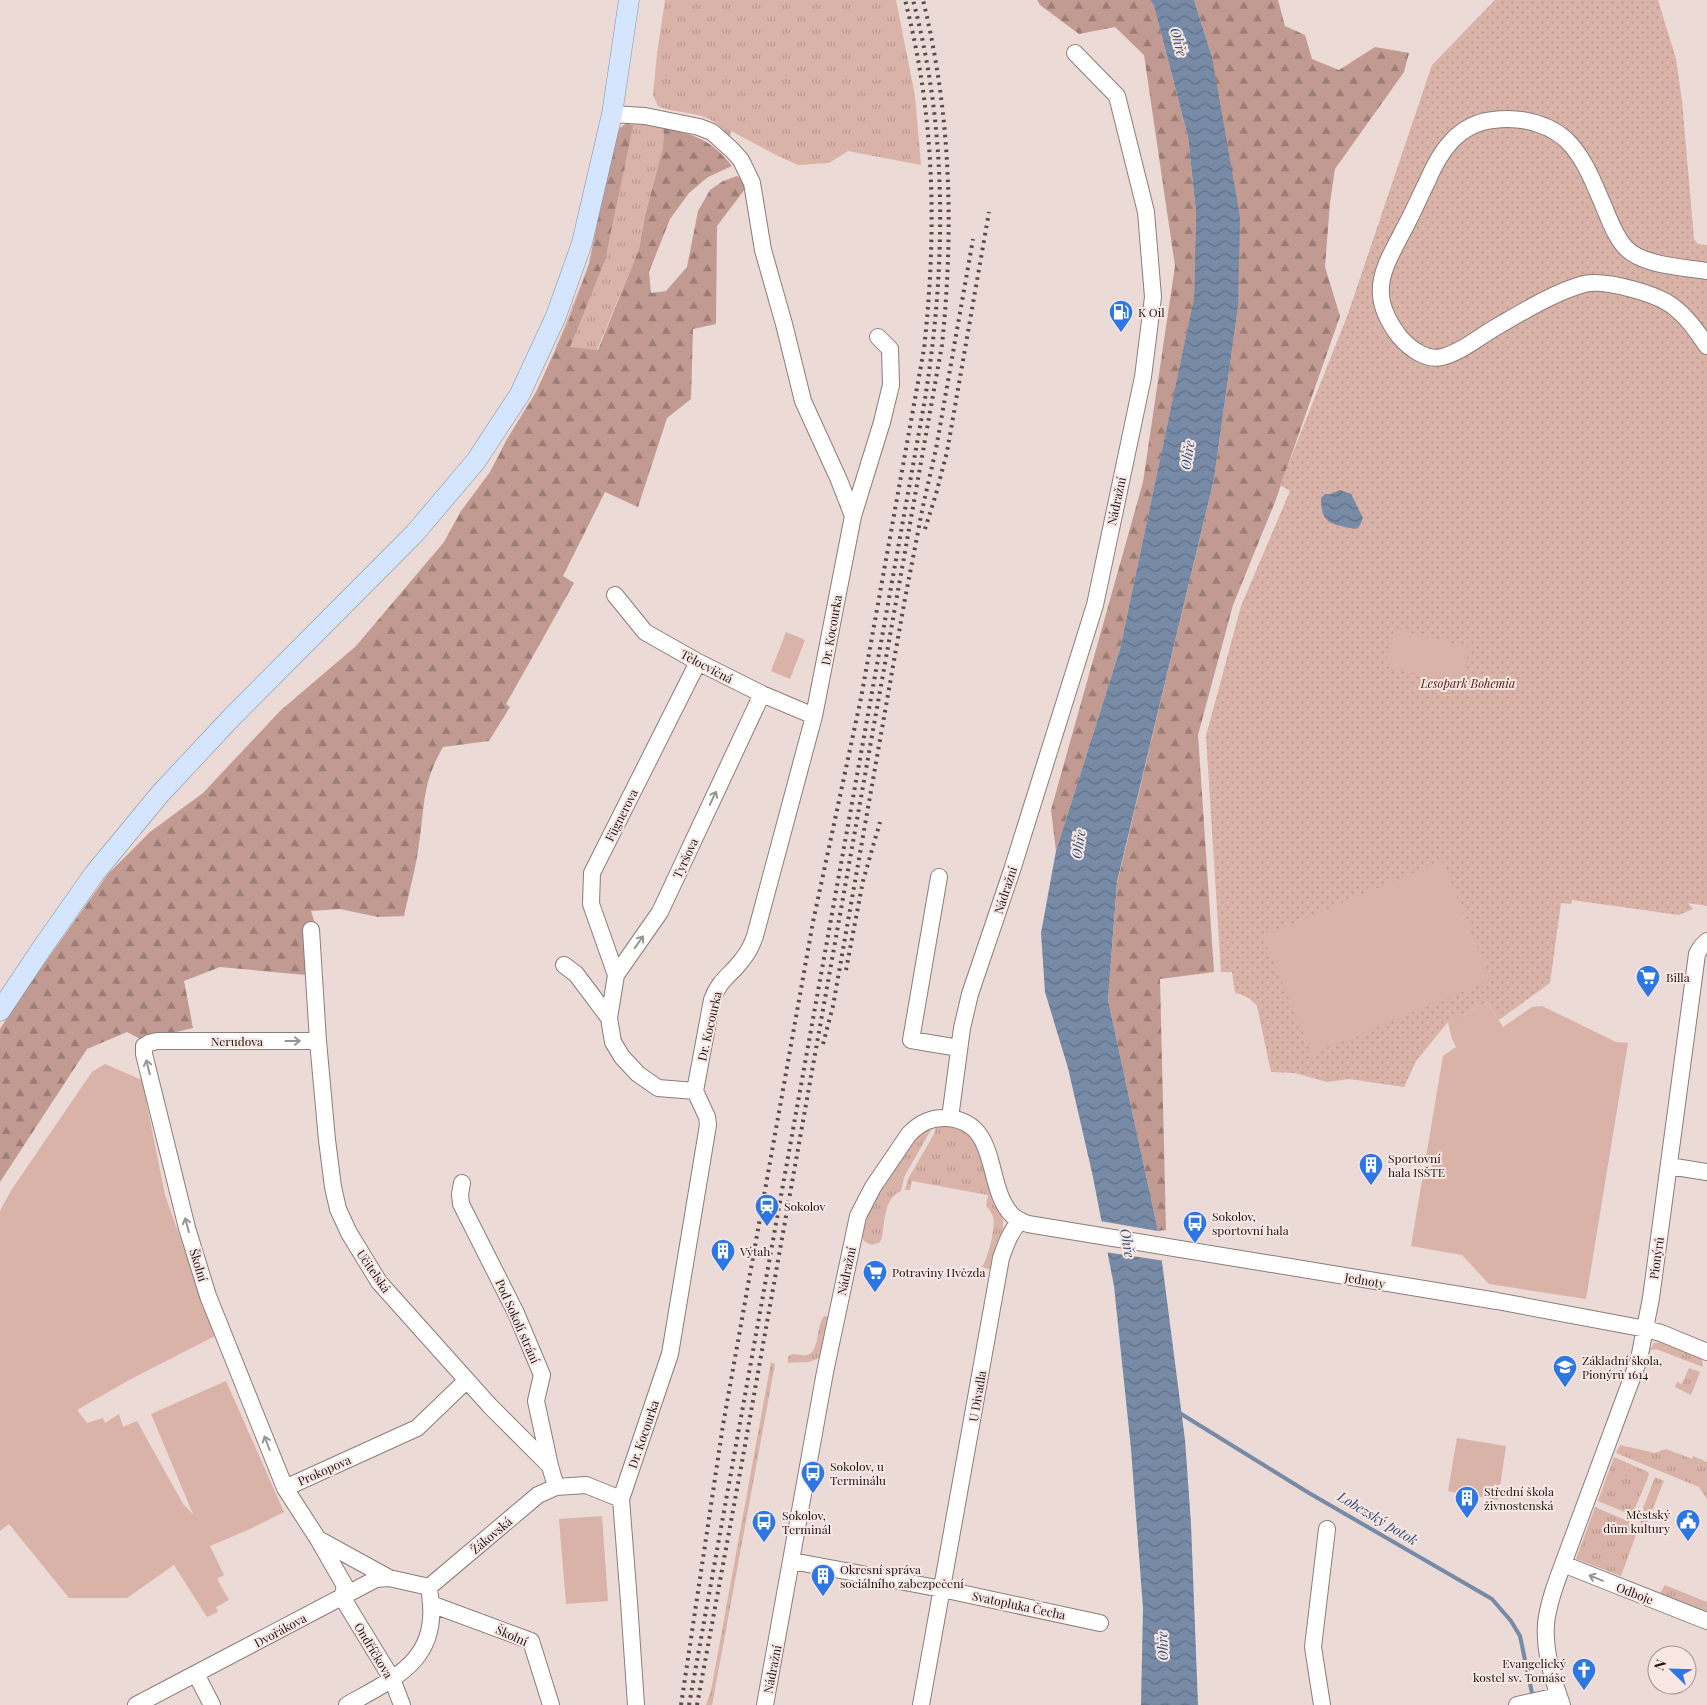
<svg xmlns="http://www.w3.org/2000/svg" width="1707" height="1705" viewBox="0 0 1707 1705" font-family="'Playfair Display',serif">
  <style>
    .grass { fill: url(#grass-tufts) }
    .forest { fill: url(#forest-firs) }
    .park { fill: url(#park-dots) }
    .garden { fill: #d9b2a8 }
    .water { fill: url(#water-waves) }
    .pier { fill: #ebdad6 }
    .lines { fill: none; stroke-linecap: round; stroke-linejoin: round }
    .stream { stroke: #778aa6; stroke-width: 4 }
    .minor-casing { stroke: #8b7d79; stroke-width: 18 }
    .major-casing { stroke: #8191aa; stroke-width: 21 }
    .minor { stroke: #fff; stroke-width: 16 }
    .major { stroke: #d4e5fd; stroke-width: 20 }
    .rail { stroke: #544c4a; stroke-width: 4; stroke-dasharray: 2.5 5; stroke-linecap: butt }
    .oneway { stroke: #989695 }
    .labels { text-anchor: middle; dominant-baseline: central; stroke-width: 4; stroke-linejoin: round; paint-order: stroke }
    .poi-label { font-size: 12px; fill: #1b1614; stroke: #f8e7e3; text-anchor: start }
    .street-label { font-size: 12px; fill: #1b1614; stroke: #f8e7e3 }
    .park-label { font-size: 12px; font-style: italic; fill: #4b190e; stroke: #f8e7e3 }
    .water-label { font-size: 14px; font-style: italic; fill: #35517b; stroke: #f8e7e3 }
  </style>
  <defs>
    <pattern id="grass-tufts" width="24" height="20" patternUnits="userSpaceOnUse" patternTransform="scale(1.25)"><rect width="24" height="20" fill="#d9b2a8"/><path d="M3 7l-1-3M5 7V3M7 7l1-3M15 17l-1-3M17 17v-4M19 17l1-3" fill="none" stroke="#ba9890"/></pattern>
    <pattern id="forest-firs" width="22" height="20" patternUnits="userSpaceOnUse" patternTransform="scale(1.25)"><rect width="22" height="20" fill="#c19a91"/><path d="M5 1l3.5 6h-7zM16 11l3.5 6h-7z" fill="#9c7d75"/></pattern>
    <pattern id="park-dots" width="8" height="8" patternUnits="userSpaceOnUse" patternTransform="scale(1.25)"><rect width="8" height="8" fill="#d9b2a8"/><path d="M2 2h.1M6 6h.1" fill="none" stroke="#ba9890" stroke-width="1.8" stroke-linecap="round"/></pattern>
    <pattern id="water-waves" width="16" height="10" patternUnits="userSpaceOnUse" patternTransform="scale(1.25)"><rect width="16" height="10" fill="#778aa6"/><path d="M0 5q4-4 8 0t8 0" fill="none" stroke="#617086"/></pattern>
  </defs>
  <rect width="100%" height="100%" fill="#ebdad6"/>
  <path class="grass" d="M665,0H896L915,96L921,165L848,151L829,163L798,165L776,155L731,131L730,138C726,133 721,127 716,123C700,111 676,114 658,106L653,95L657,54Z
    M627,123L664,127L663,148L645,214L639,249L597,350L570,348L555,350L589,264L615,135L620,128Z
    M948,1126L963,1131L975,1141L1003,1219V1228L992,1270L982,1267C988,1258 996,1227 993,1216C991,1212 989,1209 986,1206L988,1195L912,1181L910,1190H905L908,1179L934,1134L936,1127Z
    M932,1128L904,1177L901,1191C884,1198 885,1221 882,1237L880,1242L872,1245L865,1242L861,1236C867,1209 906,1136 932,1128Z
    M824,1316L829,1317L821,1356C810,1365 801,1361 788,1363V1357L792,1354C796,1354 803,1356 807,1355C820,1352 816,1325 824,1316Z
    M1665,1341L1702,1357L1703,1367L1656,1349L1651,1350L1648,1356L1646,1357L1654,1343Z
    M771,1362L775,1364L712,1705H706L711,1691Z
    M1689,1368L1700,1372L1691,1395L1675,1387L1677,1382L1682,1384Z
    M1620,1445L1655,1453L1666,1449L1692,1459L1693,1456L1707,1462V1499L1699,1487L1616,1453Z
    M1614,1457L1648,1472L1649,1475L1632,1515L1598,1501Z
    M1655,1477L1664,1481L1644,1530L1639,1519Z
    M1595,1507L1630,1522L1636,1535L1621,1576L1576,1559Z
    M1665,1585L1707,1602V1611L1660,1593Z"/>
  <path class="forest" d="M1037,0H1150L1154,6L1188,137L1196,212L1194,299L1120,649L1056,851L1051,810L1143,482L1175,266L1144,55L1115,27L1079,34L1040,5Z
    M1194,0H1278L1285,26L1305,35L1312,59L1339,70L1375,47L1409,53L1404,72L1335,169L1330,202L1325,267L1340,316L1275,502L1233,605L1198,735L1214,972L1160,979L1166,1230L1158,1231L1108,1000L1117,884L1214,479L1238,307L1212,57Z
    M627,123L633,126L605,260L570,347L598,350L639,249L645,215L663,148L664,127C698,137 709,138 732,166L708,177L689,193L670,219L649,272L651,293L666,291L687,267L698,211L710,190L723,181L737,176L748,185L717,226L716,324L693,329L691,399L667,418L638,507L605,492L563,576L574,583L506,704L510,707L489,741L443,747C422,783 425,805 419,844C416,868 409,892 404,916L378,917L340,909L311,911L315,924L306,975L220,967L184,981L193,1028L142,1040L127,1032L87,1049L0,1182V1029L24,992L108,874L150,832L203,793L280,711L356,646L444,542L461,511L490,472L507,439L536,392L569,320L589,264L615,135L620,128Z"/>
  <path class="park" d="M1495,0H1658L1676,59L1682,101L1694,239L1698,244L1707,245V906L1688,903L1693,909L1679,915L1572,900L1571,904L1561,903L1550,983L1499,1020L1487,1002L1448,1022L1416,1061L1404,1087L1349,1079L1327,1082L1295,1073L1271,1072L1257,1006C1250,998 1245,995 1235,993L1232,972H1221L1206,736L1241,606L1290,491L1280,485L1348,314L1432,65Z"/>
  <path class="garden" d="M1394,629L1470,648L1460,685L1385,666Z
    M786,632L805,640L790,679L771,671Z
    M1442,861L1491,980L1312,1054L1263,936Z
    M1487,1002L1503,1027L1532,1007L1542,1006L1616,1042L1628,1043L1586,1299L1489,1284L1462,1255L1411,1246L1443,1056L1456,1047L1452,1039L1448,1022Z
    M105,1064L142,1080L165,1195L215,1336L129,1380L77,1410L87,1423L103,1418L105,1423L119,1414L123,1427L137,1421L183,1504L193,1514L151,1414L226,1381L284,1512L250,1529L210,1546L224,1575L217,1579L229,1600L216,1607L218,1612L207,1617L174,1565L127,1598H69L9,1524L0,1531V1211L12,1189L92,1072Z
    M1457,1438L1506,1446L1498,1500L1448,1491Z
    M602,1516L608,1601L566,1604L559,1519Z"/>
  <path class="water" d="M1150,0H1194L1212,57L1240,217L1238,307L1214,479L1117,882L1108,1000L1158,1231L1185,1440L1191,1524L1198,1705H1141L1143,1608L1131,1449L1114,1286L1093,1177L1068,1068L1045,992L1041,933L1056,851L1120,649L1194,298L1196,212L1188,137L1154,6Z
    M1340,490L1351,494L1363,518L1359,527L1355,529C1332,524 1321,525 1321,498L1325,494H1331Z"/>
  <path class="pier" d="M1100,1221L1158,1231L1165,1261L1105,1252Z"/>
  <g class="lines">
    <path class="stream" d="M1178,1412L1309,1493L1492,1599L1511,1621L1520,1636L1533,1698"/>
    <defs>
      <path id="minor" d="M612,114L645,116L699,127L712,132L732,150L741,160L752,183L763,250L784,324L803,401L839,480L853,516
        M1707,271C1683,267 1642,266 1625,247C1615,236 1610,221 1604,207C1595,186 1587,164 1572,146C1554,124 1521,116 1493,120C1458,124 1440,151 1427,182C1419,198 1412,215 1403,231C1393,251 1379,272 1381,295C1382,310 1390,324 1399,336C1409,348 1426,361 1442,357C1462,352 1480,336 1498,326C1524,311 1555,292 1584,284C1605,279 1659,294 1675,308C1689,319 1697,332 1707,346
        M615,595L645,632L698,662L762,694L814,716
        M939,877L911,1040L959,1048
        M311,930L318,1041L327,1140L333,1187L338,1209L349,1233L379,1282L490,1406L550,1466L556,1487L586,1485L621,1499
        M564,965L576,974L609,1018L613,1042L622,1057L638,1074L658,1088L695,1091
        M616,975L591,904L592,873L698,662
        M609,1018L616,975L660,912L762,694
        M950,1118L962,1028L970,994L1012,870L1095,605L1143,377L1153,297L1146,212L1117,96L1075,53
        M1669,1166L1707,1172
        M462,1183L460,1194L461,1204L516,1313L542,1375L536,1401L550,1466
        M285,1488L208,1296L187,1228L144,1054V1046L149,1043L157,1041H318
        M318,1539L389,1578
        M792,1561L942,1589L1100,1623
        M1563,1564L1707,1621
        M429,1587L538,1495L556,1487
        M431,1604L531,1641L551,1705
        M196,1674L212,1705
        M136,1705L376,1579L389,1578L429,1587
        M347,1705C395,1678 440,1660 430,1595
        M402,1705L392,1679L342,1597L345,1586L318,1539L285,1488L417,1428L466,1381
        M636,1705L629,1602L621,1499L670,1354L708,1125L707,1117L695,1091L712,1000C719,980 730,976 742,960C748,953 752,945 755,936L814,716L853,516L882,422L891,385L890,349L878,337
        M765,1705L825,1372L858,1216L873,1187L909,1134C920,1123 931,1117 947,1118C1001,1122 984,1186 1012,1215C1016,1219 1023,1222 1028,1224L1497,1301L1646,1329L1661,1333L1707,1352
        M921,1705L1001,1258C1006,1244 1010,1232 1020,1221
        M1322,1705L1313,1647L1327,1529
        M1517,1705L1558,1696
        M1562,1705C1553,1680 1544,1651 1546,1624C1548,1604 1556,1583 1563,1564L1639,1359L1651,1298L1697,954L1701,947L1707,941"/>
      <path id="major" d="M0,1011L42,948L94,874L160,794L230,719L415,533L476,461L520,394L556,316L582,243L612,114L629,0"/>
    </defs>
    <use href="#minor" class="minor-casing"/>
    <use href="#major" class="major-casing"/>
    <use href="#minor" class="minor"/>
    <use href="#major" class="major"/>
    <path class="rail" d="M925,529L936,494L947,452L989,212
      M846,970L863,881L880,822
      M823,1044L833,1006L904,604L923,506L936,449L973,239
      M681,1705L723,1425L813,922L861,698L924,349C937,230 935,116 905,0
      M689,1705L925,399C946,266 948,132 913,0
      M697,1705L742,1462L942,345C954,229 951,114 923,0"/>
  </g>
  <defs><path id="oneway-shaft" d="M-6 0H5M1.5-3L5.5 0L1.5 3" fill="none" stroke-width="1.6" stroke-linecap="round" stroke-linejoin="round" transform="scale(1.25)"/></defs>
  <g class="oneway">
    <use href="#oneway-shaft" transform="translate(713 798) rotate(-65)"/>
    <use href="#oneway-shaft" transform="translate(639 942) rotate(-55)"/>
    <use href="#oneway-shaft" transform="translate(293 1041)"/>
    <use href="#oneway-shaft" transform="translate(148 1067) rotate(-104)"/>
    <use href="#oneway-shaft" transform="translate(187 1225) rotate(-105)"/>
    <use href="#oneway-shaft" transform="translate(267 1443) rotate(-111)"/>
    <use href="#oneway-shaft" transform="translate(1596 1578) rotate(-158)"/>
  </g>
  <defs>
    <symbol id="fuel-pin" viewBox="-11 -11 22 30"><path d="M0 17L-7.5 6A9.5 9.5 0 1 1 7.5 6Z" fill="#2c77e3" stroke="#f8e7e3"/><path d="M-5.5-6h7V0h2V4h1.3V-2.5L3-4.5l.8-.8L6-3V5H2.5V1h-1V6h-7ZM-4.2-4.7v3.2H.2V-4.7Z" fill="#fff"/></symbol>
    <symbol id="supermarket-pin" viewBox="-11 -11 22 30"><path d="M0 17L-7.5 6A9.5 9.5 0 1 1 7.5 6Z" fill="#2c77e3" stroke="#f8e7e3"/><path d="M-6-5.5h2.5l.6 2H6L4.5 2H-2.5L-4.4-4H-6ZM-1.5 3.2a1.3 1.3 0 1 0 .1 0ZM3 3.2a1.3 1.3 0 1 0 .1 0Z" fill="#fff"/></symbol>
    <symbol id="building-pin" viewBox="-11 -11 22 30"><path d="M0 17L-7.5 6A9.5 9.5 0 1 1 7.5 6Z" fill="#2c77e3" stroke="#f8e7e3"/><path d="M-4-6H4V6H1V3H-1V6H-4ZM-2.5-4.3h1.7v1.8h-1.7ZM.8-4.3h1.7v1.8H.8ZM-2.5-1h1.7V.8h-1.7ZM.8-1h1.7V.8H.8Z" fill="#fff"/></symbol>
    <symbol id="station-pin" viewBox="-11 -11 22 30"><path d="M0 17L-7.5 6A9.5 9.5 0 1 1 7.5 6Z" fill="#2c77e3" stroke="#f8e7e3"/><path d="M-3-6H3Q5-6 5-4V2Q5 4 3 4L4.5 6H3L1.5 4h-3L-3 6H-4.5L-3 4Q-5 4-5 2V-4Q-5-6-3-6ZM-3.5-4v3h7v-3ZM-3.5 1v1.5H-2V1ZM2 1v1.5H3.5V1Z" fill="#fff"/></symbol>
    <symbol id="bus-pin" viewBox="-11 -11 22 30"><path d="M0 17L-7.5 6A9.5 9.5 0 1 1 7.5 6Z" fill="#2c77e3" stroke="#f8e7e3"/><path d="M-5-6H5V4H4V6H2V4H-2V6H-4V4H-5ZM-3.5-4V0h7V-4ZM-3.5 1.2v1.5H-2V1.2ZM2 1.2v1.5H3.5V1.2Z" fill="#fff"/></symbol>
    <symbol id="school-pin" viewBox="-11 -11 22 30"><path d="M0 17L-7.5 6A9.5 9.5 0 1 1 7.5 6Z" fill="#2c77e3" stroke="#f8e7e3"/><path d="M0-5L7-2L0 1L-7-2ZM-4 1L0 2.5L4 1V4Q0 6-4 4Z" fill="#fff"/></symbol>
    <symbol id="civic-pin" viewBox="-11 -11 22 30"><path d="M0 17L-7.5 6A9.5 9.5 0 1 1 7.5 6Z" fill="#2c77e3" stroke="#f8e7e3"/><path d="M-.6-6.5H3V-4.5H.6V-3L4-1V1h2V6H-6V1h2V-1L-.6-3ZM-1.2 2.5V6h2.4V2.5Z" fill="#fff"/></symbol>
    <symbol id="church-pin" viewBox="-11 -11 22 30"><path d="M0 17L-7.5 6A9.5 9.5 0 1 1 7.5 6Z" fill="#2c77e3" stroke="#f8e7e3"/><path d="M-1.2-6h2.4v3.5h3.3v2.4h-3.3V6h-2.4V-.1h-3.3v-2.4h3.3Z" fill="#fff"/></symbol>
  </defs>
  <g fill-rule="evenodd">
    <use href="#fuel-pin" x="1107" y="298" width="28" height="38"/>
    <use href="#supermarket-pin" x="1634" y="963" width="28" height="38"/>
    <use href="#building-pin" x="1357" y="1151" width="28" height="38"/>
    <use href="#station-pin" x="753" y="1192" width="28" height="38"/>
    <use href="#bus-pin" x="1181" y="1209" width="28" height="38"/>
    <use href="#building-pin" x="709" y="1237" width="28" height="38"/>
    <use href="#supermarket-pin" x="861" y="1258" width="28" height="38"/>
    <use href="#school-pin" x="1551" y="1353" width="28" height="38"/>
    <use href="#bus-pin" x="799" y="1459" width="28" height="38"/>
    <use href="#building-pin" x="1453" y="1484" width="28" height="38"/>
    <use href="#civic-pin" x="1674" y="1507" width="28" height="38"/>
    <use href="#bus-pin" x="750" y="1508" width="28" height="38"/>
    <use href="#building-pin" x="809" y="1562" width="28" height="38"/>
    <use href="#church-pin" x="1570" y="1656" width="28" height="38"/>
  </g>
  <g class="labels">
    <g class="poi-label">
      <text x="1138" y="312">K Oil</text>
      <text x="1666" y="977">Billa</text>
      <text x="1388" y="1158">Sportovní<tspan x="1388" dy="14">hala ISŠTE</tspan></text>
      <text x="784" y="1206">Sokolov</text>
      <text x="1212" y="1216">Sokolov,<tspan x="1212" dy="14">sportovní hala</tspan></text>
      <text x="740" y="1251">Výtah</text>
      <text x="892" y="1272">Potraviny Hvězda</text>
      <text x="1582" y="1360">Základní škola,<tspan x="1582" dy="14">Pionýrů 1614</tspan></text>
      <text x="830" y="1466">Sokolov, u<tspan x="830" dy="14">Terminálu</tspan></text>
      <text x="1484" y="1491">Střední škola<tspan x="1484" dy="14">živnostenská</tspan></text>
      <text x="1670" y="1514" text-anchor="end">Městský<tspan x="1670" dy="14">dům kultury</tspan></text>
      <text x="782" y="1515">Sokolov,<tspan x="782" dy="14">Terminál</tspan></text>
      <text x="840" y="1569">Okresní správa<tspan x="840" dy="14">sociálního zabezpečení</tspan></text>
      <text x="1566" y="1663" text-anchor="end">Evangelický<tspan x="1566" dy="14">kostel sv. Tomáše</tspan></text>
    </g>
    <g class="street-label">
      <text transform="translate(1116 501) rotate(-78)">Nádražní</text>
      <text transform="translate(831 630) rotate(-80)">Dr. Kocourka</text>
      <text transform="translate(707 666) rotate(28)">Tělocvičná</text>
      <text transform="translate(621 815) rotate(-63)">Fügnerova</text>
      <text transform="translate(685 858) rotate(-65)">Tyršova</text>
      <text transform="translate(1005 890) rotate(-72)">Nádražní</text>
      <text transform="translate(709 1026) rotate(-77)">Dr. Kocourka</text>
      <text x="237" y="1041">Nerudova</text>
      <text transform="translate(1656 1258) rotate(-82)">Pionýrů</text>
      <text transform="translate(199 1265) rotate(73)">Školní</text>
      <text transform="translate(374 1271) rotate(55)">Učitelská</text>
      <text transform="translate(846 1271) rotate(-78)">Nádražní</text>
      <text transform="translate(1365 1280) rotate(10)">Jednoty</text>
      <text transform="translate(518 1321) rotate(66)">Pod Sokolí strání</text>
      <text transform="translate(977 1396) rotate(-80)">U Divadla</text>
      <text transform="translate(643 1434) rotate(-71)">Dr. Kocourka</text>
      <text transform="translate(324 1470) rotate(-24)">Prokopova</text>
      <text transform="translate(491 1535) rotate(-40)">Žákovská</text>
      <text transform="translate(1635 1593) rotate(21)">Odboje</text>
      <text transform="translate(1019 1605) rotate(12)">Svatopluka Čecha</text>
      <text transform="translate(280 1630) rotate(-28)">Dvořákova</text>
      <text transform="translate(512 1635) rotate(24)">Školní</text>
      <text transform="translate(374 1650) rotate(59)">Ondříčkova</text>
      <text transform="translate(772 1669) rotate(-79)">Nádražní</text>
    </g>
    <g class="park-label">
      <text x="1468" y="683">Lesopark Bohemia</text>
    </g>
    <g class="water-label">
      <text transform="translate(1179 42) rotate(74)">Ohře</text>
      <text transform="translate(1187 455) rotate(-81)">Ohře</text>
      <text transform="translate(1078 844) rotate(-81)">Ohře</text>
      <text transform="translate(1128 1243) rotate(80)">Ohře</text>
      <text transform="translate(1378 1518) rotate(31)">Lobezský potok</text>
      <text transform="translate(1162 1646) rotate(-92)">Ohře</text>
    </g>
  </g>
  <g transform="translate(1672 1670) rotate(293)"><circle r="24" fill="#f8e7e3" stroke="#a09390"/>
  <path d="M0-4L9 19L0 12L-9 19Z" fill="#2c77e3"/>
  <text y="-8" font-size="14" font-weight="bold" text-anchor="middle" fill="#1b1614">N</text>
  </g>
</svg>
